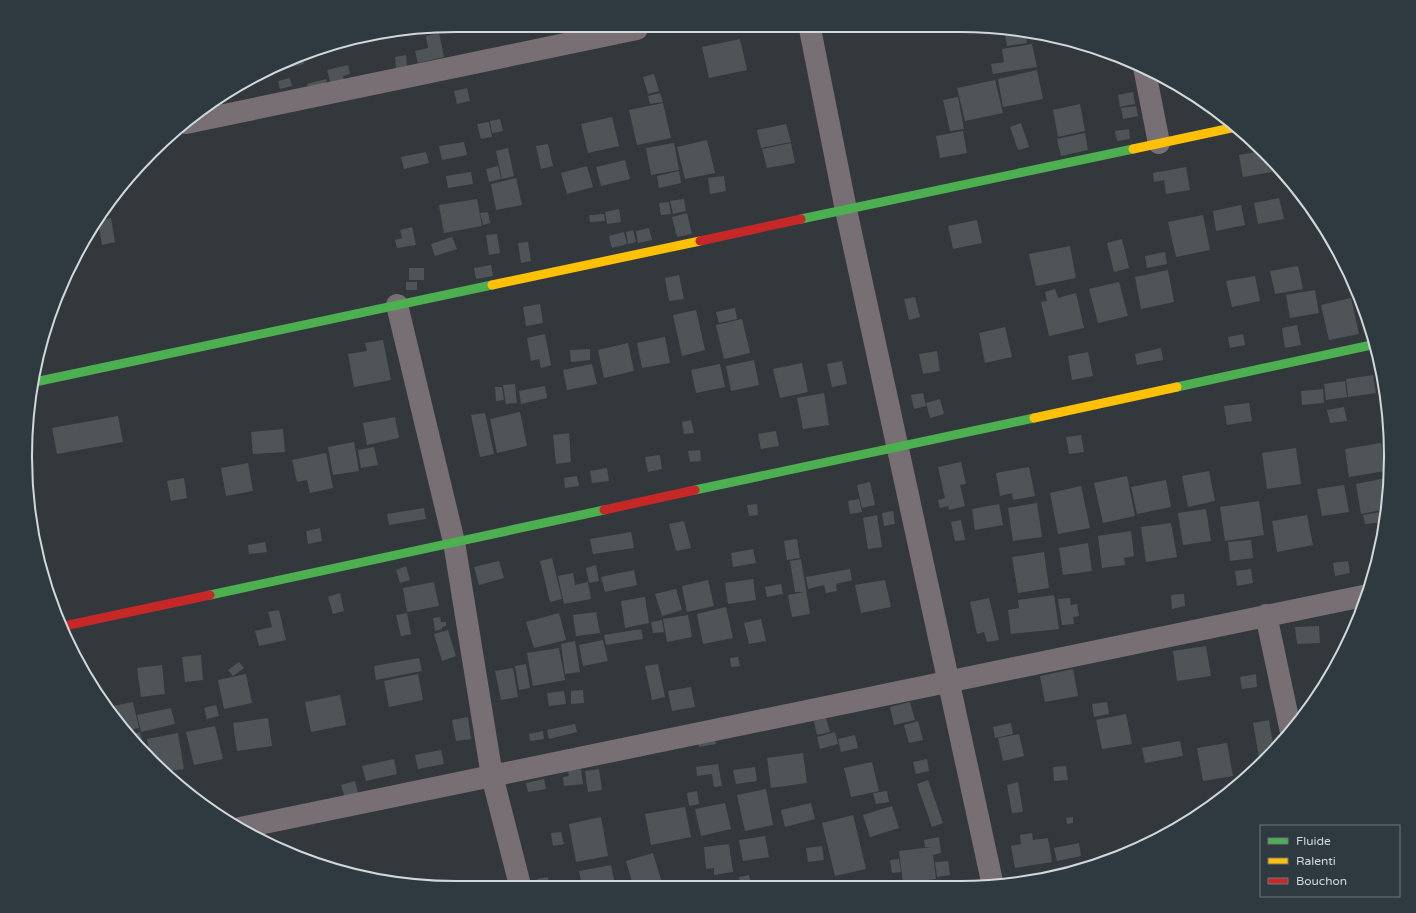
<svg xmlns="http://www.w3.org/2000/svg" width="1416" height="913" viewBox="0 0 1416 913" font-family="'Varela Round',sans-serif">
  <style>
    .building { fill: #4f5457 }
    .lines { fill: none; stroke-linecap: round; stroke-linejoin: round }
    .street { stroke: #776f73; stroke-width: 22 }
    .fast { stroke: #4caf50; stroke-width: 9 }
    .slow { stroke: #ffc107; stroke-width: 9 }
    .jam { stroke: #c62828; stroke-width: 9 }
    .rim { fill: none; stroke: #d1d8dc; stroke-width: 2 }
  </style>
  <rect width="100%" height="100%" fill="#33383c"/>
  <path class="building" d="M1025,31L1027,43L1007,46L1005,34Z
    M439,33L444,57L418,63L415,51L428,48L426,36Z
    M740,39L747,70L709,78L702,47Z
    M1032,44L1037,67L993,74L991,64L1004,62L1002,49Z
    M1111,53L1123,58L1113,61Z
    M406,55L407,66L396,68L395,57Z
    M302,56L304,64L291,67L290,62Z
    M348,65L350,74L343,76L345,85L332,88L327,70Z
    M1037,70L1043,99L1003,107L998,79Z
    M654,74L659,91L648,94L643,77Z
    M290,78L292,86L280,89L278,81Z
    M326,79L328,88L309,92L307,84Z
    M995,80L1003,113L965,121L957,88Z
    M467,88L470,101L457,104L454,91Z
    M1133,92L1135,104L1120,107L1118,95Z
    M660,93L663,102L650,104L648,96Z
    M958,97L964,129L950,131L943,100Z
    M217,98L218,104L207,107V109L201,111Z
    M663,103L671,138L637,145L629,110Z
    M1080,104L1085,131L1058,137L1053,110Z
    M1136,106L1138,116L1123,119L1121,108Z
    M612,117L619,146L588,153L581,124Z
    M500,119L503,131L492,133L490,121Z
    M489,122L492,137L481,139L477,124Z
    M1021,123L1029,147L1018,150L1010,127Z
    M786,124L791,142L761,148L757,130Z
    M1129,129L1130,139L1117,141L1115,131Z
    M963,131L967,153L940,158L936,136Z
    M1085,133L1088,150L1061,156L1057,139Z
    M707,140L715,173L685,179L677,147Z
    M464,142L467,155L442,160L439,146Z
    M674,143L679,170L651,175L646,148Z
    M791,143L795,163L767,168L762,149Z
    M548,144L553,166L541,169L536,146Z
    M508,148L514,176L502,179L496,151Z
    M1262,151L1264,153L1265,159H1269L1272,172L1243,177L1239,155Z
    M426,152L429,163L404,169L401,157Z
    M625,160L630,179L601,186L596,167Z
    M498,166L501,179L489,182L486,169Z
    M587,166L593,187L567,194L561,173Z
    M1186,167L1190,190L1166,194L1164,180L1154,182L1153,173Z
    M679,171L681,183L659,188L657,176Z
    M471,172L473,184L448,188L446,176Z
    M724,176L726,191L710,194L708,178Z
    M516,178L522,205L496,210L491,184Z
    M1279,198L1284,219L1258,224L1254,203Z
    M477,199L482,226L444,233L439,205Z
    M684,199L686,211L673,214L670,201Z
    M669,202L671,214L661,215L659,203Z
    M1241,205L1245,225L1216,231L1213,211Z
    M619,209L621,222L607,224L605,212Z
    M488,212L490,223L483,225L480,213Z
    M687,213L692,234L677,237L672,217Z
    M604,214L605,221L590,222L589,215Z
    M1203,215L1210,250L1176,257L1168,222Z
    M111,218L115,242L102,245L98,221Z
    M977,220L982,243L953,249L948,226Z
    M412,227L416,245L397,248L395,240L402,238L400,230Z
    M649,228L652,240L638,243L636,231Z
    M633,230L636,242L628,244L626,232Z
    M624,232L627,244L612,248L609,236Z
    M497,234L500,253L489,255L486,235Z
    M452,237L457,249L435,256L431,244Z
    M1122,239L1129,268L1114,272L1107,243Z
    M528,242L531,261L521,263L518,243Z
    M1070,246L1076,278L1036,286L1029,254Z
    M1165,252L1167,264L1147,268L1145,256Z
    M491,265L493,276L476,279L474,268Z
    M1298,266L1303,289L1275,294L1270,271Z
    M409,268H424V280H409Z
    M1168,270L1174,302L1141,309L1135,277Z
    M679,275L684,299L669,301L665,278Z
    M1255,276L1260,301L1232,307L1226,281Z
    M406,282H417V290H406Z
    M1119,282L1128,316L1098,323L1089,289Z
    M1055,289L1058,298L1076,293L1084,328L1049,336L1041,302L1047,301L1045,292Z
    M1315,290L1319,313L1290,318L1286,295Z
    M915,297L920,317L909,320L904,299Z
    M1351,298L1359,334L1329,340L1321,305Z
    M540,304L543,323L526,326L523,307Z
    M735,308L737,319L719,323L716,312Z
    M696,310L705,350L682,356L673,315Z
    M742,319L750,353L724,359L716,325Z
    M1297,325L1301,345L1285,348L1282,328Z
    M1005,327L1012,357L985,363L979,333Z
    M545,334L551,365L541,368L539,359L531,361L527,338Z
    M1243,334L1245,345L1230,348L1228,337Z
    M665,337L670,363L642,368L637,343Z
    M383,340L391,380L354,387L348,354L367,351L365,343Z
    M628,343L634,371L604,378L598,350Z
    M1161,348L1163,360L1137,365L1135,354Z
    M590,349V360L571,362L570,350Z
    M937,351L940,371L923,374L919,354Z
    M1088,352L1093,376L1072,380L1068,356Z
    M754,360L759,385L731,391L726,366Z
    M842,361L847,384L832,387L827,364Z
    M802,363L808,392L780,398L773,369Z
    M592,364L597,384L567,390L563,370Z
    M720,364L725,387L696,393L691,370Z
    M1373,375L1376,393L1348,397L1346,379Z
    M1345,381L1347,397L1326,400L1324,384Z
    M515,384L517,403L506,404L503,385Z
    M545,386L547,398L521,404L519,391Z
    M495,387H502L504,400L496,401Z
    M1323,389L1324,403L1302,405L1301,391Z
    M824,393L829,425L803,429L797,398Z
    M923,393L926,406L914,409L911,395Z
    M940,399L944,414L930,418L926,403Z
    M1249,403L1252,421L1227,425L1224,406Z
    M1344,407L1347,421L1330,423L1327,410Z
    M520,412L527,446L497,453L490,419Z
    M485,413L494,454L480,457L471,415Z
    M118,416L123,442L57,454L52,428Z
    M395,417L399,438L367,445L363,423Z
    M691,420L694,433L684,434L682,422Z
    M283,429L285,452L253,454L251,432Z
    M776,431L779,446L761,449L758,434Z
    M569,433L571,462L556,464L553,435Z
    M1081,435L1084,452L1069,454L1066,437Z
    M354,442L359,471L333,475L328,447Z
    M1381,443L1385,471L1349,477L1345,449Z
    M374,447L378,465L361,468L358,450Z
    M1296,448L1301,484L1267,489L1262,453Z
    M700,450L701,461L690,462L688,451Z
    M326,453L333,488L310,493L307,480L297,482L292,460Z
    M660,455L662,469L648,472L645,457Z
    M961,462L966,484L960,485L965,506L949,510L948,506L940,508L938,500L945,498L938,467Z
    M248,463L253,491L226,496L221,468Z
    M1029,467L1035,496L1013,500L1012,493L1000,496L996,473Z
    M607,468L609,481L592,483L590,471Z
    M1209,471L1215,501L1188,507L1182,476Z
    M577,476L579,486L565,488L564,478Z
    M1127,476L1135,516L1103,523L1094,483Z
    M184,478L187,498L171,501L167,481Z
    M1386,478L1388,491L1387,509L1361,514L1356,484Z
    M1166,480L1171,507L1137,514L1131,487Z
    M870,482L875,505L862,508L857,485Z
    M1344,485L1349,512L1322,516L1317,489Z
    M1081,486L1090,528L1058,534L1050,493Z
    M859,499L862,512L850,514L848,501Z
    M1259,501L1264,535L1225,541L1220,507Z
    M1037,503L1042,537L1013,541L1008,508Z
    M757,504L758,515L749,516L747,505Z
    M999,504L1003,525L975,530L972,509Z
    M424,508L426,519L389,525L387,514Z
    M1206,509L1211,541L1183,545L1178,513Z
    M893,511L895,524L884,526L882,513Z
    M1387,511L1385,522L1365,524L1363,515Z
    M877,515L882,547L868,549L863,518Z
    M1307,515L1313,545L1277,552L1272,521Z
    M961,520L965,540L955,541L951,522Z
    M684,521L691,548L676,551L669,524Z
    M1171,523L1177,557L1146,562L1141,527Z
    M320,528L322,541L308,544L306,531Z
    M1131,531L1134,556L1124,558L1125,565L1102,568L1098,536Z
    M631,532L634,548L593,554L590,539Z
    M797,539L800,558L787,560L784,541Z
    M1251,540L1253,558L1230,561L1228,542Z
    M265,542L267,552L249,554L248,545Z
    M1088,543L1092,571L1063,575L1059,548Z
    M753,549L756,563L733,567L731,553Z
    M1044,552L1049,588L1018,593L1012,557Z
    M552,558L562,599L550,602L540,561Z
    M801,559L810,614L792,617L788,595L804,592H795L790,561Z
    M499,561L504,578L479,585L474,567Z
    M1348,561L1350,573L1335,576L1333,563Z
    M596,565L599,581L589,583L586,568Z
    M406,566L410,580L400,583L396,570Z
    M850,569L852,580L836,584L837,591L826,593L824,585L808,589L806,577Z
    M1251,569L1253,583L1237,586L1235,571Z
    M634,570L637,585L605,592L601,577Z
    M573,573L575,585L588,582L591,599L564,604L558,576Z
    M753,579L756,600L728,604L725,583Z
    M708,580L714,606L687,612L682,586Z
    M885,580L891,607L861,613L855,585Z
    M434,582L439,606L407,612L403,588Z
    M781,584L783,594L767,597L765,587Z
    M676,589L682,610L662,616L655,594Z
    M340,593L344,611L333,614L328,597Z
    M1184,594L1185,606L1172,609L1171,595Z
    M1054,595L1059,629L1011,634L1008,610L1019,608L1018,600Z
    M645,597L649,623L625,628L621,601Z
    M989,598L999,640L987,642L984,632L977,634L970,602Z
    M1070,598L1071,605L1077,604L1079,616L1073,617L1074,624L1062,625L1058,599Z
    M726,607L733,638L703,644L697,614Z
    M279,610L286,640L259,646L255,631L272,627L268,612Z
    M596,612L600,633L576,636L573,615Z
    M407,613L411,634L401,636L396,615Z
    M559,613L566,640L534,648L526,622Z
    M688,615L692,637L667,642L663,619Z
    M440,617L441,622H446V626L442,627V629L435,631L433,618Z
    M761,619L766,641L749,644L744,623Z
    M662,620L664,632L653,633L651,622Z
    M1319,626L1320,643L1297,644L1295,627Z
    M641,629L643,639L606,645L604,635Z
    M448,630L456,656L442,661L434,634Z
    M603,640L608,661L583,666L579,645Z
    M575,641L580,672L565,674L561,644Z
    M1206,646L1211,676L1177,681L1173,651Z
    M559,648L565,680L533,686L527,653Z
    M201,655L203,680L185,682L182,657Z
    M738,657L740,666L731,667L730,658Z
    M419,658L422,671L376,680L374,666Z
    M239,662L244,668L233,676L228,670Z
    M526,664L530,688L519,690L515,666Z
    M658,664L665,697L652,700L645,666Z
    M162,665L165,694L141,697L137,668Z
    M513,668L518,697L501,700L495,671Z
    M1073,669L1078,696L1045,702L1040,676Z
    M246,674L252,703L224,709L218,680Z
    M418,674L423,700L389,707L384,681Z
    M1256,674L1257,687L1242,689L1240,677Z
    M691,687L695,707L672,711L668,691Z
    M583,690L584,703L571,704V691Z
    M564,691L566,704L549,706L547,693Z
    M340,695L346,725L311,732L305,702Z
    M133,702L139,728L125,731L108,707Z
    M910,702L915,720L894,725L890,707Z
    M1107,702L1109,714L1094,717L1092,704Z
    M216,705L219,716L207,719L204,708Z
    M171,708L175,724L141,732L137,715Z
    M1126,714L1132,744L1102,749L1096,720Z
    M468,717L471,739L456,741L452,720Z
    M268,718L272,746L237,751L233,723Z
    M826,718L830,732L817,735L814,721Z
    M1269,720L1274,750L1260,763L1253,723Z
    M918,721L923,740L909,743L904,725Z
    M1011,723L1013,734L995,738L993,727Z
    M575,724L577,732L549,739L547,730Z
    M215,726L223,759L194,765L186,732Z
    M543,731L544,739L530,741L529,734Z
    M140,732L146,755L132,741L129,735Z
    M713,732L716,744L699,747L696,736Z
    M835,732L838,744L820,749L817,737Z
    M178,733L184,769L163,772L151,760L147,739Z
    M1019,734L1024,756L1003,761L998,738Z
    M855,735L858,748L841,752L838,739Z
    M1180,741L1183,756L1145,763L1142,748Z
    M1227,743L1233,776L1203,781L1197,748Z
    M441,750L444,764L418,769L415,755Z
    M803,753L807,783L771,788L767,758Z
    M394,759L397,774L366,781L362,766Z
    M927,759L929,771L916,774L913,762Z
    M872,762L879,791L851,797L844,768Z
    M718,764L722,786L714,787L712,774L697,776L696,767Z
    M1066,766L1068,780L1054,781L1053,767Z
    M755,767L757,781L736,784L733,770Z
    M581,769L583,784L564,786L563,777L569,776L568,771Z
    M599,769L602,790L588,792L585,771Z
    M544,779L546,789L528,792L526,783Z
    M928,780L943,823L932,827L917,784Z
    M355,781L360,801L347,805L341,785Z
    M1018,782L1023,812L1012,813L1007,785Z
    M766,789L773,825L745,831L737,795Z
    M697,791L699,804L689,806L687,793Z
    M887,791L889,802L876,804L873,793Z
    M725,803L731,829L701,836L695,809Z
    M811,803L815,819L785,827L781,810Z
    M892,806L899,828L870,837L863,815Z
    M685,807L691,837L651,845L645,814Z
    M853,815L866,869L835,876L822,823Z
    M601,817L608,856L576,862L569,824Z
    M1073,817V823L1067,824L1066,818Z
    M561,832L564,844L553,846L551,833Z
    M1032,833L1033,840L1048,838L1052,862L1015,868L1011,846L1021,844L1020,835Z
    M765,836L769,857L743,861L739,840Z
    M939,837L941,853L933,855L936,879L903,883L899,851L932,847H925L924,840Z
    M1079,843L1081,856L1057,861L1054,848Z
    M729,844L733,872L714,875V868L706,869L704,847Z
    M822,846L824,860L808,862L806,848Z
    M653,853L662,883L652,886L633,885L626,861Z
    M899,859L901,872L892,873L890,860Z
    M948,861L950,875L937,877L935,862Z
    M611,865L615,885H582L579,871Z
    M749,875L751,886H740L739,877Z
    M548,877L549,885H539L537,879Z"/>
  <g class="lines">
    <path class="street" d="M810,29L846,210L993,886
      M1144,67L1159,143
      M186,123L637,29
      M397,305L454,542L492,776L520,885
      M1266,615L1291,732
      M240,828L1368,595"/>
    <path class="fast" d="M801,219L1133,149
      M35,382L492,285
      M1177,387L1376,344
      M695,490L1034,418
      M210,595L604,510"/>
    <path class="slow" d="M1133,149L1236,127
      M492,285L700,241
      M1034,418L1177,387"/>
    <path class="jam" d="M700,241L801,219
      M604,510L695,490
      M64,626L210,595"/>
  </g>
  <path d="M0 0H1416V913H0ZM456 32H960A424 424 0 0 1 1384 456V457A424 424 0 0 1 960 881H456A424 424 0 0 1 32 457V456A424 424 0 0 1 456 32Z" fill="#2f3940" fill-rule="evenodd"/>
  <path class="rim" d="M456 32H960A424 424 0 0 1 1384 456V457A424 424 0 0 1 960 881H456A424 424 0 0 1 32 457V456A424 424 0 0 1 456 32Z"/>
  <rect x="1260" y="825" width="140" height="72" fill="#2f3940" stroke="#70797e"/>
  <rect x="1268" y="838" width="20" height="6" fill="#4caf50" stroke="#70797e"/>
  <text x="1296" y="845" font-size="12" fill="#d1d8dc">Fluide</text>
  <rect x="1268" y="858" width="20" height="6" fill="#ffc107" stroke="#70797e"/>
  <text x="1296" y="865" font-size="12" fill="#d1d8dc">Ralenti</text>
  <rect x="1268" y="878" width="20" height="6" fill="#c62828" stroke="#70797e"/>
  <text x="1296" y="885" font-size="12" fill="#d1d8dc">Bouchon</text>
</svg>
